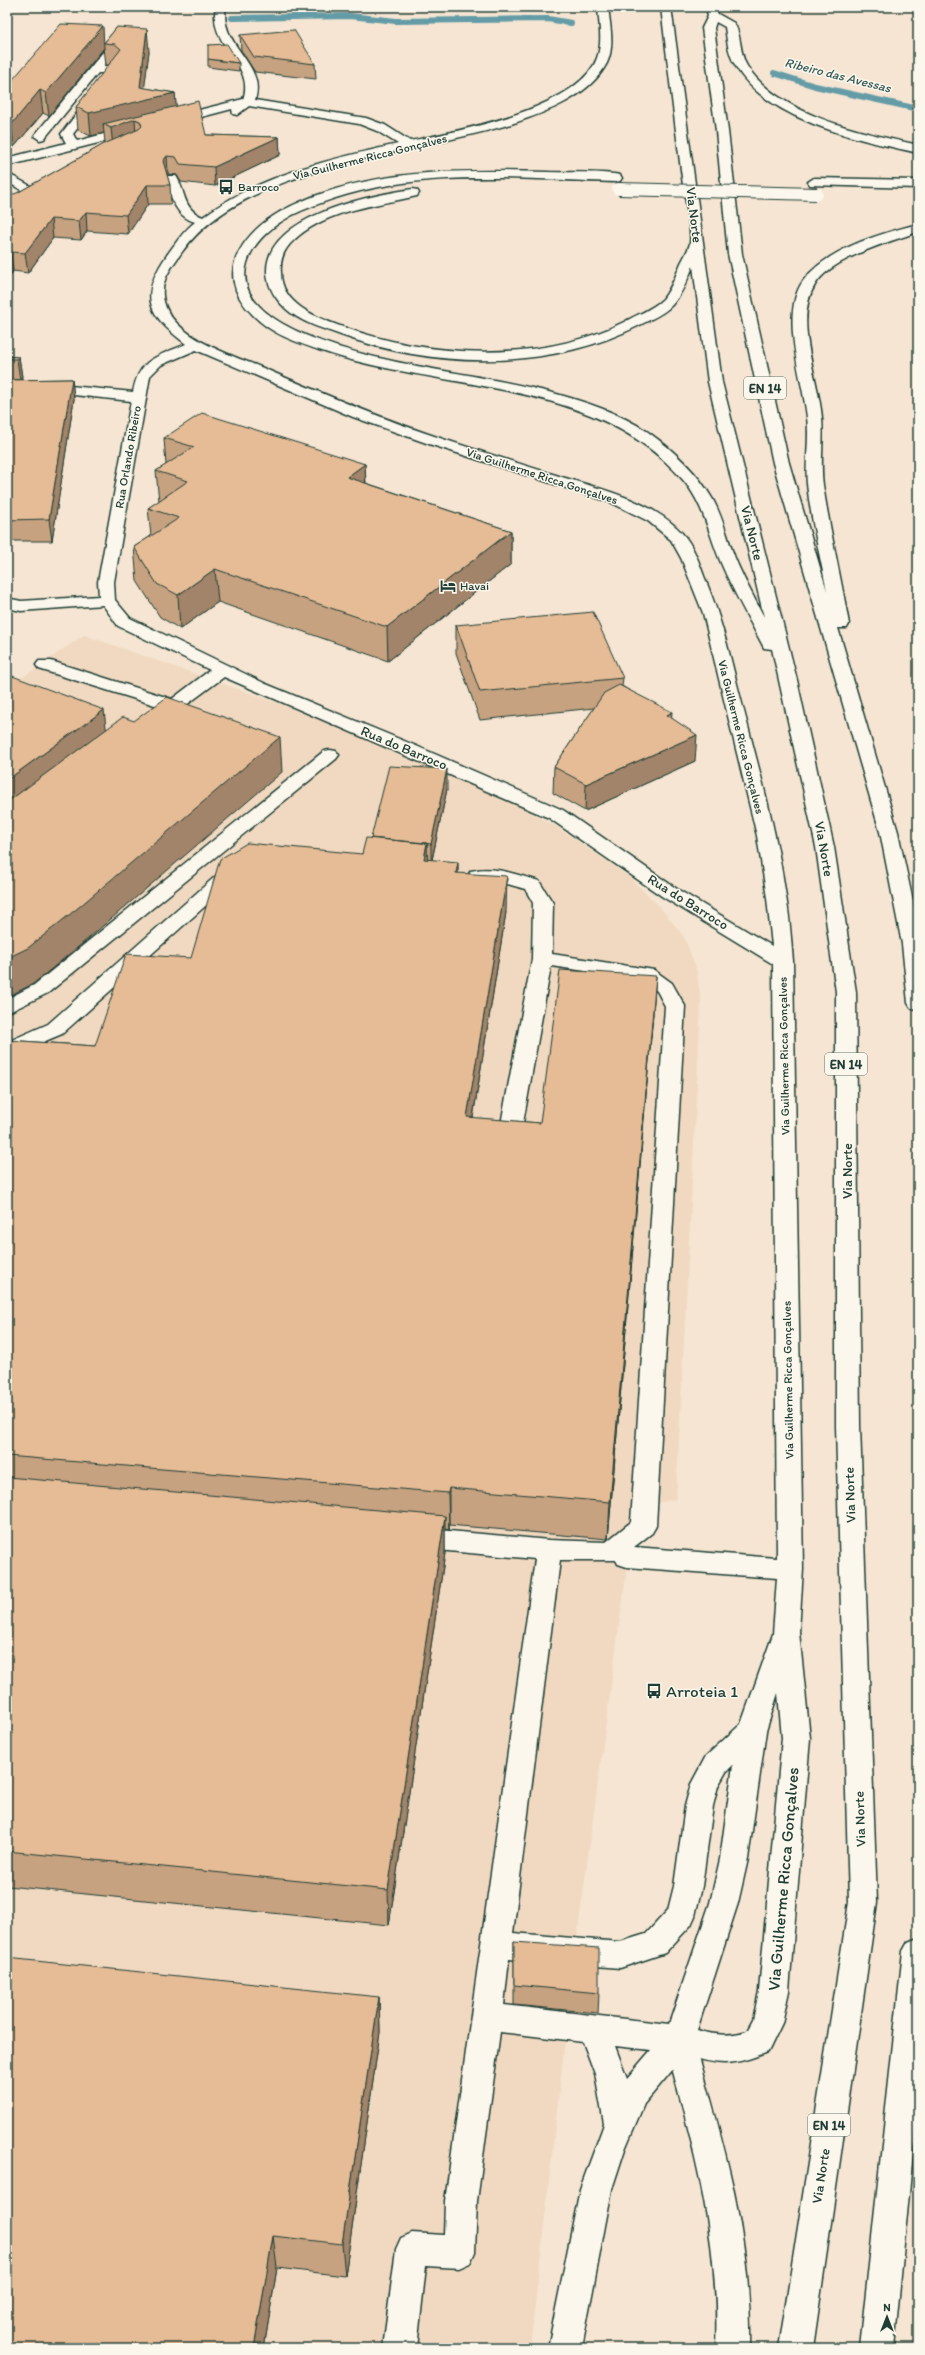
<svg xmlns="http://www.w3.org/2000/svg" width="925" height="2355" viewBox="0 0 925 2355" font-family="Itim,sans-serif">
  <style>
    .built { fill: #f0d9c0 }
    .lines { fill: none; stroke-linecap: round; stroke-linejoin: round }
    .stream { stroke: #639ba6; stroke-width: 6 }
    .minor-casing { stroke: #1f3d34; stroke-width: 3 }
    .highway-casing { stroke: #1f3d34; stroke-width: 3 }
    .minor { fill: #fbf7ec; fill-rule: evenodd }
    .highway { fill: #fbf7ec; fill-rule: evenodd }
    .highway-bridge-casing { stroke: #1f3d34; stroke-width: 14; stroke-linecap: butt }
    .highway-bridge { stroke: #fbf7ec; stroke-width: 12 }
    .wall { fill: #c6a281; stroke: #1f3d34 }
    .shaded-wall { fill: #a18469; stroke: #1f3d34 }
    .building { fill: #e6bc96; stroke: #1f3d34 }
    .labels { text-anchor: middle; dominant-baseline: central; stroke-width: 3; stroke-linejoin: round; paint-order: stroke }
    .far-street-label { font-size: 12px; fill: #1f3d34; stroke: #fbf7ec }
    .far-poi-label { font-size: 12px; fill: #1f3d34; stroke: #fbf7ec; text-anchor: start }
    .far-water-label { font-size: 13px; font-style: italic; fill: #365c5a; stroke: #fbf7ec }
    .shield { fill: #fbf7ec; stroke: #61756b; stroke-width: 1 }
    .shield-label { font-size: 13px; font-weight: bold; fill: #1f3d34 }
    .street-label { font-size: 14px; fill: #1f3d34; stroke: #fbf7ec }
    .near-poi-label { font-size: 17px; fill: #1f3d34; stroke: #fbf7ec; text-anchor: start }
    .near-street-label { font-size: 17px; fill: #1f3d34; stroke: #fbf7ec }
  </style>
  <rect width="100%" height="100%" fill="#f5e5d2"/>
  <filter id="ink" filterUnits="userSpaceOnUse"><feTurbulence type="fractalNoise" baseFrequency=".025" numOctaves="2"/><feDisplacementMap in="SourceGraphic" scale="8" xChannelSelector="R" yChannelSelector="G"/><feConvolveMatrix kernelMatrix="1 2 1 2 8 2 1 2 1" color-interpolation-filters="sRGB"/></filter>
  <g filter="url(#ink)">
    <path class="built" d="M84,635L408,749L463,774L557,827L627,875L659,906L684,937L696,968L701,1002L676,1499L635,1508L575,1952L530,2348H7V688Z"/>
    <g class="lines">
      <path class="stream" d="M232,18L350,16L396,21L548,19L571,23
        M774,73L815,86L918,109"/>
      <defs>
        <path id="minor" d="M216,7H226C218,46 267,63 255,100L366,118L385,125L410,141C457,131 579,109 597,58C603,42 599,24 598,7H608C610,25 615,46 607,63C590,96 547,112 514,123C417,154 244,164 182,252C173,265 161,279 163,296C167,336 232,355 263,368C323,394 382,419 443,439C482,452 520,464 559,476C600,489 652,500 682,533C693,545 699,562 704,576C719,612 728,647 737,684C755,755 776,825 786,897C790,918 791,940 793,961L803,1569L799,1632L810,1738L789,1991L782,2023L768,2052C732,2066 721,2066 685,2055L644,2104L625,2149L612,2189L582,2348H548L580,2189L604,2124L595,2074L583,2042L500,2032L477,2201L475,2252L470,2263L459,2268L426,2266L417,2348H383L396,2249L401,2238L412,2233L444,2235L445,2201L535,1559L416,1548L407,1545L403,1538L407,1531L416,1528L549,1540L606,1542L631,1522L665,1006L657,991L641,979L551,966L520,1140L517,1145L509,1147L501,1145L498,1140L532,959L533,903L525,889L504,883L471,879L468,875L471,871C493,865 518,875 539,881L553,903L552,954L654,970L672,983L685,1006L656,1526L652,1533L634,1547L777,1558L773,964L663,897L549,818L224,677L162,723H150L147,719L161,707L39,669L36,665L39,661H51L172,699L210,670L118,626L103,605L21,611L7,608V598L21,601L99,596L98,582L131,401L7,388V380L133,392C139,358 157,357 186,344C148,315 138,297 167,255C176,243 183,231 195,222C175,216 171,197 166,179L168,176H176C186,191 182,209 203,217C259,175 331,159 398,144L377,131L359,124L249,106L237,115L233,114L232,109L171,125L167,124L165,121L167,118L243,99C256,64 207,46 216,7ZM196,350L353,417L432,445L610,502L648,521L671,540L681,558L703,613L757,836L767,898L772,946L677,889L563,810L414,745L266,684L130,618L115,600L114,582L150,376L161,365ZM560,1560H616L618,1564L627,1567L777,1578L773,1634L741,1724L706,1756L691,1784L685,1806L674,1886L668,1910L646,1934L620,1942L513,1933ZM778,1693L782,1738L759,1991L753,2020L747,2031C730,2037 713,2035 697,2030L738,1903L748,1859L766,1731ZM733,1765L720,1859L710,1903L669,2024L504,2005L509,1959L620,1968L665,1953L691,1925L695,1916L702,1886L713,1806L718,1786L726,1772ZM615,2046L651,2050L627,2078Z
          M121,34L127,37L103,66L116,67L122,70L73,134L77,141L134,126L140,130L138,133L7,166V158L66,143L61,134L108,73H98L44,139L40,140L34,136L117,35Z
          M7,173L36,189L38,192L32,196L7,182Z
          M330,750L336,751L339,755L336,759L48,993L7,1013V999L34,985L324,751Z
          M233,865L240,867L243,871L240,875L62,1034L7,1057V1042L48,1024L226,867Z"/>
        <path id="highway" d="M661,7H671L722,382L797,680L834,847L856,992L860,1426L877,1902L813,2348H779L849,1902L836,1426V992L816,847L772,649L764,648L762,644C748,617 733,591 721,563C709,535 704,505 684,481C596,378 447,392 328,353C302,344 273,336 253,315C232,294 226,270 243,245C260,220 285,208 312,197C388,168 467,170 547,172C571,173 597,171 620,175L622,178L620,181L616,182C507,179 404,166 301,211C278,221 251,241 246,267C231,342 425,367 473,376C500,381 527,386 553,393C586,402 620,413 648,432C672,449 697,472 712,498C723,517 727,538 735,558C743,578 754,597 764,617L708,382L693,266C688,279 682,294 672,305C664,314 649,320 638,326C548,371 434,369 341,335C324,329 306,324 291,313C278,303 267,288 267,271C266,216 371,195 413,189L417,190L419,193L417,196C375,206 322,210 290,244C282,253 280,262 281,273C281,304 316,317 340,326C429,358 538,364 624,322C636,315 653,309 663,299C671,289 676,275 681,263C684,257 689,249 690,243C692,231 685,198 683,185C675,126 668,66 661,7Z
          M706,7H716L718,14L734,23C742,35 739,53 747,66C779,116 864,133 918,145V153C860,140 766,121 735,65C728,53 727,40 725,27L716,22L714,28L728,131L742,254L789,463L827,591C820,556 811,520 807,484C805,462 810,439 807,417C803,379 779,315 803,281C828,248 880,234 918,224V232C889,242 831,258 815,285C793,321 819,379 822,418C824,440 820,463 823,485C830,531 841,578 849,624L847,628H838L898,832L918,925V1009L911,1008L908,1003L902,944L880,832L773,463L728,254L716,131L702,28L708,16Z
          M814,178L918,180V188L810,185L808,182Z
          M918,1938V2100L894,2348H860L903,1951L908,1942Z
          M679,2025L690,2029L694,2039C724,2145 752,2237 750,2348H716C720,2237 693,2145 664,2039L668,2029Z"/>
      </defs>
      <use href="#minor" class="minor-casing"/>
      <use href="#highway" class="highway-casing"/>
      <use href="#minor" class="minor"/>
      <use href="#highway" class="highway"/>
      <defs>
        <path id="highway-bridge" d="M618,189L817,194"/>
      </defs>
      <use href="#highway-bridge" class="highway-bridge-casing"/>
      <use href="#highway-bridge" class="highway-bridge"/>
    </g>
    <path class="wall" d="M117,27L149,51L144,88L175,93L176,106L206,135L279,137L280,155L215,186L181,182L177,175L168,174L167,176L170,185L171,204H148L128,234L87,231L81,240L53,238L28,273L13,271L7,282L17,193L106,143H105L104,133L91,136L78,130L76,107L109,65H106L104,48L49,116L43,113L14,147H7V86L104,43Z
      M240,35L315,64L316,79L255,72L241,50Z
      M208,59L239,63V71L208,67Z
      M7,356L19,357L22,377L20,380L10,379V380L72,379L74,399L52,541H7Z
      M164,438L365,464L366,483L511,531V564L388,661L218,602L180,629L160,617L137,581L134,547L151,536L148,508L159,501L156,471L166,465Z
      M456,625L623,678L622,686L672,718L695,761L585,811L553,793L554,767L594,708L480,720L456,653Z
      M447,789L432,860L458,873L506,912L473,1118L540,1123L653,1013L608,1539L449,1525V1530L445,1529V1553L389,1925L7,1886V1040L95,1046L191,958L362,854L371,838Z
      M514,1942L599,1993L598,2013L514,2005Z
      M379,1997L380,2032L345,2276L277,2268L264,2348H7Z"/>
    <path class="shaded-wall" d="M103,26L104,48L49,116L46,93Z
      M147,29L149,51L143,100L175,93L177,115L140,121L135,119L136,138L113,147L111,128L103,124L104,133L91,136L89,113L140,87Z
      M40,90L43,113L14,147L11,125Z
      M279,137L280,155L215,186L214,167Z
      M167,156L168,174L165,179L163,161Z
      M147,185L148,204L128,234L126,215Z
      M86,212L87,231L81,240L79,221Z
      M51,219L53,238L28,273L25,253Z
      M11,252L13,271L7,282V258Z
      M19,357L22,377L20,380L17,359Z
      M8,370L11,390L7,395V371Z
      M72,379L74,399L52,541L49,519Z
      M365,464L366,496L347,477Z
      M511,531V564L388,661L387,627Z
      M215,569L218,602L180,629L178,595Z
      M104,710L108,744L7,819V780Z
      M672,712L670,738L667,715Z
      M697,735L695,761L585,811L586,784Z
      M280,737L282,772L83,943L33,984L7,997V958Z
      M447,769V789L431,864V844Z
      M427,843L428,878L424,859Z
      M458,862L459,898L456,873Z
      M507,876L506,912L467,1154V1117Z
      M656,976L653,1013L608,1539L610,1502Z
      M449,1488V1530L448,1493Z
      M445,1516V1553L389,1925L388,1890Z
      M379,1997L380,2032L345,2276L342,2244Z
      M273,2236L277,2268L264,2348H254Z"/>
    <path class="building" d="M61,24L103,26L46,93L40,90L11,125H7V86Z
      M117,27L147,29L140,87L175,93L89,113L76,107L121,49L115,44L104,43Z
      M294,30L315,64L254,57L240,35Z
      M227,44L239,63L208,59V45Z
      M198,101L206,135L279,137L214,167L180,164L176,157L167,156L163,161L170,185H147L126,215L86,212L79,221L51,219L25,253L11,252L7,258V196L17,193L104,144L139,129L142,126L140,121L135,119L111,128L103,124Z
      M7,356L19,357L17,359H7Z
      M72,379L49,519L7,520V380Z
      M202,413L365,464L347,477L511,531L387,627L215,569L178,595L157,584L134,547L179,518L148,508L188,481L156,471L194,447L164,438Z
      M593,612L623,678L480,692L456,625Z
      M7,674L104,710L7,780Z
      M619,685L672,712L667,715L697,735L586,784L554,767L604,693Z
      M167,697L280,737L79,907L28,948L7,958V801L10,800L123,717L134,721Z
      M389,766L447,769L431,844L371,838Z
      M366,838L427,843L424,859L458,862L456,873L507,876L467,1117L540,1123L560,970L656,976L610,1502L449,1488L448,1493L7,1456V1040L95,1046L126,954L191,958L220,859L247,843L362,854Z
      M7,1477L445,1516L388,1890L7,1851Z
      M514,1942L599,1948V1993L514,1985Z
      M7,1958L379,1997L342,2244L273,2236L254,2348H7Z"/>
  </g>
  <defs>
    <symbol id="bus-bare" viewBox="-9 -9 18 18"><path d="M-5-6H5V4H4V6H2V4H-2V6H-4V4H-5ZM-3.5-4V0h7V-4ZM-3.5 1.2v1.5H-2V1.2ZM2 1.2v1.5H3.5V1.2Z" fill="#1f3d34" stroke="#fbf7ec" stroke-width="2.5" paint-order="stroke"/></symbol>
    <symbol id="hotel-bare" viewBox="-9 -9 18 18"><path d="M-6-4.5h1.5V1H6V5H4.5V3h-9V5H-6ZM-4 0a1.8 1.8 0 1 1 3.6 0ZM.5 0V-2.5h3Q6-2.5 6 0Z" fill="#1f3d34" stroke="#fbf7ec" stroke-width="2.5" paint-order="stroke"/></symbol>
  </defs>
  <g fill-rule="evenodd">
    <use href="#bus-bare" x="215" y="176" width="22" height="22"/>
    <use href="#hotel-bare" x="437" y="575" width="22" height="22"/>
    <use href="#bus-bare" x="643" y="1680" width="22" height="22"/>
  </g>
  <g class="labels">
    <g class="far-street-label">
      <text transform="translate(370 157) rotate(-14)">Via Guilherme Ricca Gonçalves</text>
      <text transform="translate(128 457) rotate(-80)">Rua Orlando Ribeiro</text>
      <text transform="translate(542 476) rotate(18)">Via Guilherme Ricca Gonçalves</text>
      <text transform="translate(741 737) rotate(76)">Via Guilherme Ricca Gonçalves</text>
      <text transform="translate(784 1056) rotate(-91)">Via Guilherme Ricca Gonçalves</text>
      <text transform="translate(788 1380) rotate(-91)">Via Guilherme Ricca Gonçalves</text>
    </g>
    <g class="far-poi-label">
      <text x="238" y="187">Barroco</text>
      <text x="460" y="586">Havai</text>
    </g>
    <g class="far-water-label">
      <text transform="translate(838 75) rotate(14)">Ribeiro das Avessas</text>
    </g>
    <g class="shield">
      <rect x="744" y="377" width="42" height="22" rx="3"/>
      <rect x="825" y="1053" width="42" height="22" rx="3"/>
      <rect x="808" y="2114" width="42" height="22" rx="3"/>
    </g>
    <g class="shield-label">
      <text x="765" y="388">EN 14</text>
      <text x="846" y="1064">EN 14</text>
      <text x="829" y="2125">EN 14</text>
    </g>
    <g class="street-label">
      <text transform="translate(694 215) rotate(83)">Via Norte</text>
      <text transform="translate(752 533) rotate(76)">Via Norte</text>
      <text transform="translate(404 748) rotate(23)">Rua do Barroco</text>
      <text transform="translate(824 849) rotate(80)">Via Norte</text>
      <text transform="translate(688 902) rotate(32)">Rua do Barroco</text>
      <text transform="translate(847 1171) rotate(-90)">Via Norte</text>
      <text transform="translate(850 1495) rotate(-92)">Via Norte</text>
      <text transform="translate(860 1819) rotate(-92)">Via Norte</text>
      <text transform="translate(821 2176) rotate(-81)">Via Norte</text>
    </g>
    <g class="near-poi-label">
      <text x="666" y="1691">Arroteia 1</text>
    </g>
    <g class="near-street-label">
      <text transform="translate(783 1879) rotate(-85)">Via Guilherme Ricca Gonçalves</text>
    </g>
  </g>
  <rect width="925" height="2355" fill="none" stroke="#fbf7ec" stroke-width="24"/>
  <rect x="12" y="12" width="901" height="2331" fill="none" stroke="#1f3d34" stroke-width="1.5" filter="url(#ink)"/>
  <g transform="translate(887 2317)" stroke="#fbf7ec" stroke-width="3" paint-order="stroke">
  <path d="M0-3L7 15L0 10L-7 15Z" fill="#1f3d34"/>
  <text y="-6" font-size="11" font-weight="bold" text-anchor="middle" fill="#1f3d34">N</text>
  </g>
</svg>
